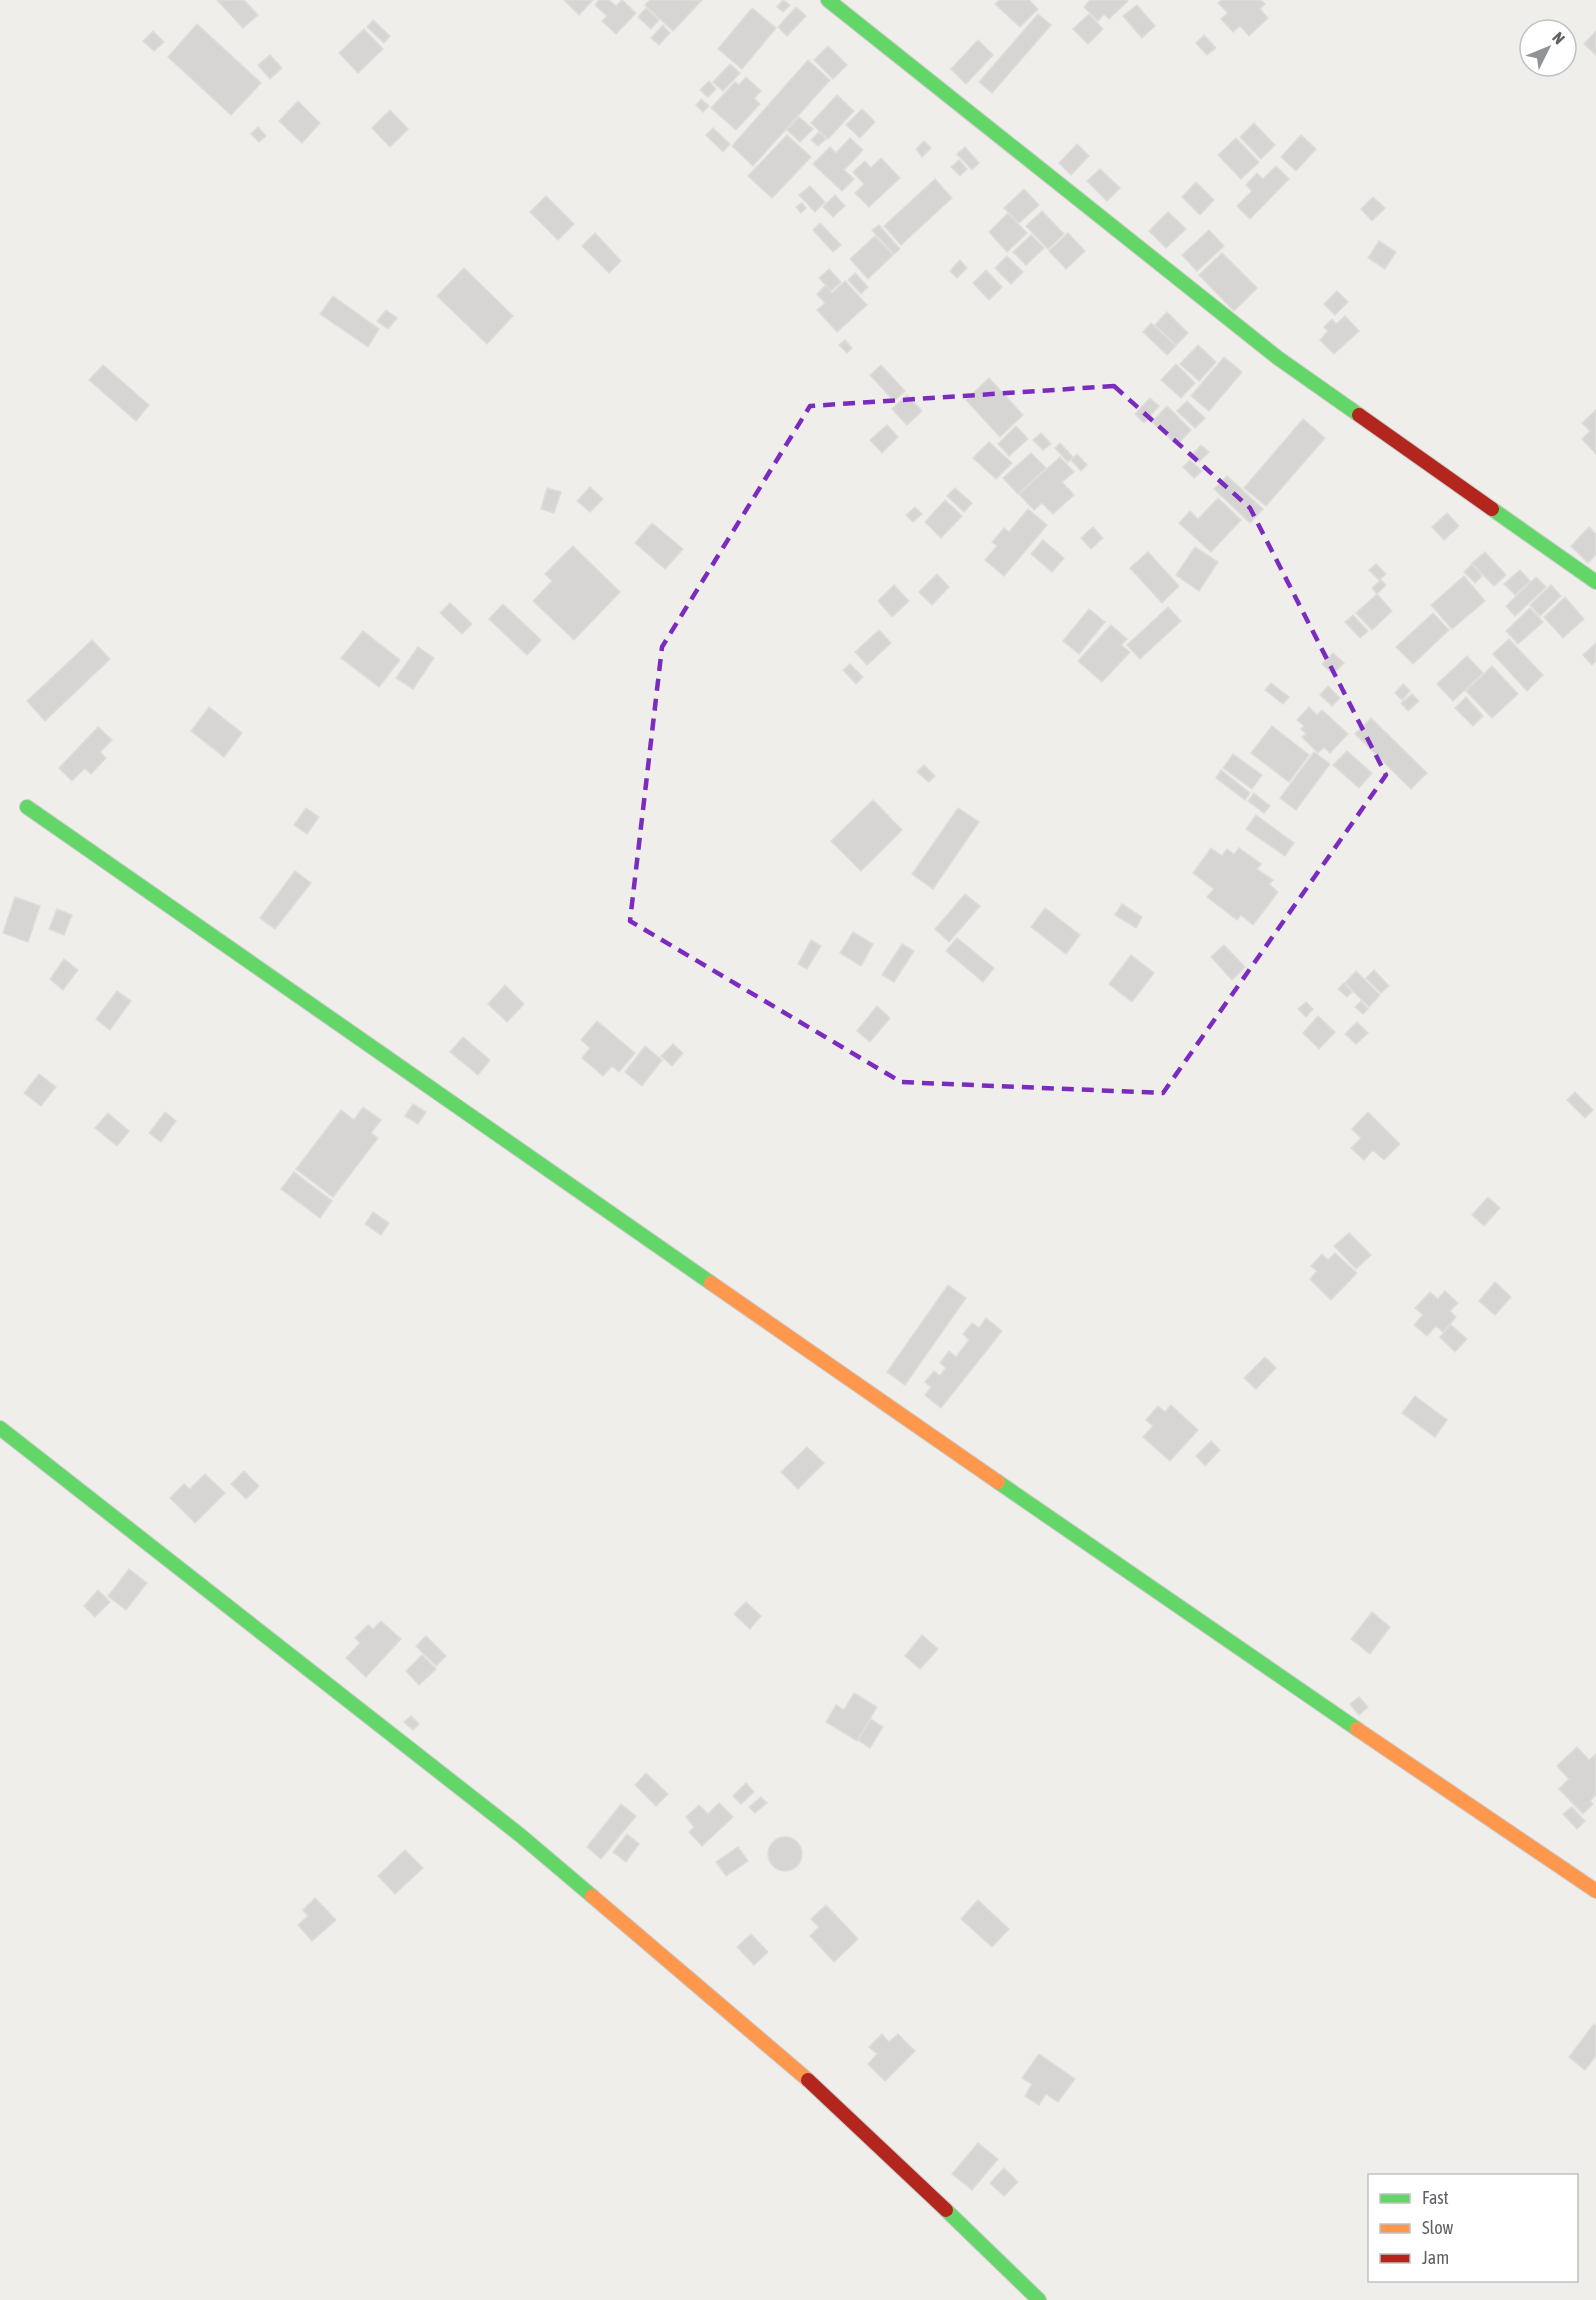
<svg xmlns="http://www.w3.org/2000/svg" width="1596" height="2300" viewBox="0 0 1596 2300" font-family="'Asap Condensed',sans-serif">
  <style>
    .building { fill: #d6d5d3; stroke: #deddd9; stroke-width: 1.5 }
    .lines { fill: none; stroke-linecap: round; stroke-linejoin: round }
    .fast-casing { stroke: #cacacb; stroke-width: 16 }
    .slow-casing { stroke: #cacacb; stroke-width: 16 }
    .jam-casing { stroke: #cacacb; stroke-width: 16 }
    .fast { stroke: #63d668; stroke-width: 14 }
    .slow { stroke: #ff974d; stroke-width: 14 }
    .jam { stroke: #b3261e; stroke-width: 14 }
    .marked { fill: none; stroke: #7b2cbf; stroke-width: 4.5; stroke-dasharray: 12 8; stroke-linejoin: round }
  </style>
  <rect width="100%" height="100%" fill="#efeeea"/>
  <path class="building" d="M217,0H244L258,15L243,28Z
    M564,0H593L579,15Z
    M599,0H609L616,6L622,0L636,13L616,34L602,21L607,16L595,5Z
    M650,0H702L673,31L645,5Z
    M783,0L790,5L783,12L777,7Z
    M999,0H1029L1038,9L1020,27L995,4Z
    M1090,0H1127L1128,1L1109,19L1104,14L1098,21L1084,7Z
    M1222,0H1261L1265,4L1260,9L1268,18L1249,36L1240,26L1233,32L1221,19L1228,13L1218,3Z
    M1137,5L1155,26L1142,38L1123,16Z
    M796,7L806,16L787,36L778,27Z
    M646,8L659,20L651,29L638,17Z
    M752,8L776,28L742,69L718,49Z
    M1038,14L1051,25L992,93L979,82Z
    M1089,14L1103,29L1088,44L1073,29Z
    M373,20L390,36L384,43L367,27Z
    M197,24L261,83L231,115L168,57Z
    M663,25L670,33L659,45L651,38Z
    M364,29L383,49L358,73L339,53Z
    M153,31L164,42L154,51L143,41Z
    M1596,31V55L1584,44Z
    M1204,35L1216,48L1207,55L1196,43Z
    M978,40L993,55L966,84L951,69Z
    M828,46L847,65L833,79L814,60Z
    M270,55L282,68L270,79L258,65Z
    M808,60L830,80L753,166L732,146Z
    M730,64L740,73L723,91L713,82Z
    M746,77L761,91L754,98L760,104L736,130L711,108L735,82L739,85Z
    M709,81L716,89L708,97L700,90Z
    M837,95L854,111L828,139L811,123Z
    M701,99L709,106L703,112L696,105Z
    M298,101L320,123L302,143L279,121Z
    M862,109L875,122L860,138L846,125Z
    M390,110L408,129L390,147L372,128Z
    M799,117L813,129L800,142L787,130Z
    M1254,123L1275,145L1261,159L1240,137Z
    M258,127L266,136L259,142L251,134Z
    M713,128L730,144L723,152L706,135Z
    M819,132L826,139L818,146L811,140Z
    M787,135L811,157L772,198L748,176Z
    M1301,135L1316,149L1296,171L1281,157Z
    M850,138L863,150L844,170L854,179L842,191L813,164L830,147L836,153Z
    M1236,138L1259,162L1241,179L1218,155Z
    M924,141L931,148L922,157L916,149Z
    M1077,144L1089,156L1071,175L1059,163Z
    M965,147L979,163L972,170L957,154Z
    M881,158L900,178L869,207L855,193L864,184L853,172L865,161L871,168Z
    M959,160L967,169L960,176L951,167Z
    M1276,166L1289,179L1250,219L1237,206L1252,191L1246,185L1257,173L1263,179Z
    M1100,169L1120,188L1107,201L1087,181Z
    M935,179L952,198L901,245L884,226Z
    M1196,182L1214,200L1200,215L1182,197Z
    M810,186L825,202L815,212L799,195Z
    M1024,189L1039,205L1019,223L1004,208Z
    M835,195L845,206L833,217L823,207Z
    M546,196L574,224L558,240L530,212Z
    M1373,197L1385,208L1372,221L1361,209Z
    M802,203L806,208L801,213L796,207Z
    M1042,211L1064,234L1048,249L1026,226Z
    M1168,212L1186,229L1166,248L1149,231Z
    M1008,213L1027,233L1007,252L989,232Z
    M820,223L841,245L833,252L813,230Z
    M879,225L900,249L894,254L872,230Z
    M1209,230L1224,246L1197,271L1182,255Z
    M595,233L621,261L609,273L582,246Z
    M1068,233L1085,251L1066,269L1049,251Z
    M1031,235L1044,248L1026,265L1013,252Z
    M875,236L893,255L868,279L850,259Z
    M1379,241L1396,252L1385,269L1368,258Z
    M1222,253L1257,288L1234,311L1199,275Z
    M1007,256L1023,272L1011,284L995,268Z
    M960,260L967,268L957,278L950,271Z
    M464,268L513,316L487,344L437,296Z
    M829,269L841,282L831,291L819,278Z
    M986,270L1002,287L989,300L973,283Z
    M855,273L868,287L861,294L848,280Z
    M845,281L867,305L837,332L817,310L825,303L817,294L826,285L832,293Z
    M1337,291L1348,302L1335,315L1324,304Z
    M333,296L379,329L368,347L320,314Z
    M386,310L397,318L388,329L377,321Z
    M1167,312L1188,333L1176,345L1155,325Z
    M1345,316L1359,331L1334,354L1320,340L1328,331L1324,327L1332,319L1336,324Z
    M1151,323L1176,346L1167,355L1143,332Z
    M845,340L852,348L847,353L839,345Z
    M1198,345L1216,362L1199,381L1180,364Z
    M1224,357L1242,372L1209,411L1191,396Z
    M1176,364L1195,383L1181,398L1161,380Z
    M103,365L149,405L136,421L89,380Z
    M881,365L905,391L894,401L870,375Z
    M989,378L1023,415L1000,437L966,400Z
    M907,395L922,411L907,425L892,409Z
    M1150,398L1159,406L1144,423L1135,414Z
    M1187,401L1205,418L1195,428L1177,411Z
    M1167,406L1191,430L1177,445L1152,422Z
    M1596,410V454L1582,439L1590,431L1582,423Z
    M1303,419L1325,438L1266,506L1244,488Z
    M887,425L898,437L882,453L870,440Z
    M1016,426L1028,439L1009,456L998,444Z
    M1041,433L1051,444L1043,450L1033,440Z
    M989,442L1012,463L996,479L973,458Z
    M1060,443L1073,457L1068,462L1055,448Z
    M1201,445L1209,452L1199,462L1192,455Z
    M1031,453L1046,468L1018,494L1003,478Z
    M1077,454L1087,465L1081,471L1071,460Z
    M1060,457L1074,472L1062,482L1074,495L1053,514L1042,503L1034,510L1019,494Z
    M1190,460L1202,471L1194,478L1183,467Z
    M1227,476L1263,509L1250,523L1214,489Z
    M590,487L603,499L590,512L577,501Z
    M547,488L561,492L554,513L541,509Z
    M955,488L972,503L964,512L947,496Z
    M1218,498L1241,520L1211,552L1179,523L1190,511L1198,519Z
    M945,500L962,516L941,538L925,522Z
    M915,507L922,514L913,522L906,515Z
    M1028,509L1047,525L1004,576L985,560L997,546L992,542L1004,528L1009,532Z
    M1447,513L1459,526L1444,540L1432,527Z
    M652,523L683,549L665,569L635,543Z
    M1093,527L1103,538L1091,549L1081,538Z
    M1589,527L1596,534V555L1588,563L1571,546Z
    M1043,540L1064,558L1052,572L1031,554Z
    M573,546L620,592L574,640L533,601L552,581L545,574Z
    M1195,547L1218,562L1199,591L1176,575Z
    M1148,552L1179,586L1162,603L1130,568Z
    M1485,552L1506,575L1494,586L1472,563Z
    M1376,564L1386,574L1379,580L1369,570Z
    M1472,564L1482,576L1475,583L1464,572Z
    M1520,570L1530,581L1515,595L1504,584Z
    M937,574L949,587L932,605L919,592Z
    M1464,576L1485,601L1452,629L1431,605Z
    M1536,577L1546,587L1515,616L1506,606Z
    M1381,580L1386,585L1377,594L1372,588Z
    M894,585L909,601L892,617L878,601Z
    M1551,585L1561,596L1540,616L1530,605Z
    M1377,594L1392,611L1372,630L1356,613Z
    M1565,597L1584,619L1563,638L1544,617Z
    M450,603L472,624L462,634L440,613Z
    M503,604L541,640L527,655L489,619Z
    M1168,607L1181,621L1140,659L1127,645Z
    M1530,608L1543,622L1518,644L1506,631Z
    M1089,609L1105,622L1079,654L1063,641Z
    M1433,613L1449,630L1413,664L1396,647Z
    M1353,615L1368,631L1360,638L1345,622Z
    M1111,625L1127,639L1121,645L1130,652L1102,682L1078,661Z
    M879,630L891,643L867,665L855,652Z
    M363,631L400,660L379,687L341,658Z
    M1509,639L1543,675L1527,691L1493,654Z
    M92,640L110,659L45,721L27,701Z
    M1596,643V661L1592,665L1583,655Z
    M418,647L434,658L413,689L396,678Z
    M1333,653L1344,663L1333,674L1322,664Z
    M1467,656L1483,673L1453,701L1437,684Z
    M850,664L863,677L856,684L843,670Z
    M1492,666L1518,694L1492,718L1466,691Z
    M1271,683L1289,697L1283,704L1265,690Z
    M1403,684L1410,691L1402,700L1395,693Z
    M1328,686L1340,698L1332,706L1320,695Z
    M1412,694L1419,701L1408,711L1401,703Z
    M1466,697L1483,716L1473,726L1455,708Z
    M209,707L242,733L224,757L191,731Z
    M1309,707L1317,715L1322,710L1348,734L1330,753L1324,747L1318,753L1302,737L1306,734L1301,729L1304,726L1297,720Z
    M1371,718L1427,773L1411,789L1355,734Z
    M1272,726L1309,755L1289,782L1251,753Z
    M98,727L112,740L100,752L106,758L91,774L85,768L72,781L59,768Z
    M1347,751L1372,773L1359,788L1333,765Z
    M1314,752L1330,764L1296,810L1280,798Z
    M1233,754L1262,775L1252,789L1223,768Z
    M924,765L935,776L929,782L917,772Z
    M1221,770L1250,793L1245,800L1216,778Z
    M1254,793L1270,806L1264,813L1248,801Z
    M873,800L902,830L861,871L831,841Z
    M306,808L319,817L307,834L294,825Z
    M958,808L979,822L933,889L912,874Z
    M1256,815L1294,843L1285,856L1246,829Z
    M1211,848L1222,856L1227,849L1234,854L1239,848L1261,864L1257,869L1273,880L1269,884L1278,892L1253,925L1241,915L1237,920L1207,897L1214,889L1193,873Z
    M295,871L311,883L275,929L260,918Z
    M965,894L980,906L949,942L935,929Z
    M15,897L40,906L28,942L3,933Z
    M1122,904L1142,917L1136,928L1115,915Z
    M1045,908L1080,935L1066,954L1031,927Z
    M57,909L72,915L64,935L49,929Z
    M853,932L873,944L861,966L840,953Z
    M957,938L994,968L983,982L946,951Z
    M811,940L821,946L807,969L798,964Z
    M902,944L914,951L894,982L882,975Z
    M1224,945L1245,967L1232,980L1211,957Z
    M1131,955L1154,973L1132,1002L1109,984Z
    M64,959L78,970L63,990L50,979Z
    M1374,970L1389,986L1381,993L1366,978Z
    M1356,971L1380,995L1369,1007L1345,983Z
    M1344,983L1352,992L1347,997L1338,989Z
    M505,985L524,1004L507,1022L488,1004Z
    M117,991L131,1001L110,1030L96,1019Z
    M1361,1001L1368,1009L1363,1014L1355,1007Z
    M1306,1002L1313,1009L1306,1017L1298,1009Z
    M877,1006L890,1018L870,1042L857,1031Z
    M1318,1016L1335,1032L1319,1049L1303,1033Z
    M597,1021L635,1053L619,1072L612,1066L603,1076L582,1058L590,1048L581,1040Z
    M1357,1022L1368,1033L1356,1044L1345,1034Z
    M463,1037L490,1060L478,1075L450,1052Z
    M673,1044L683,1053L672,1066L661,1056Z
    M645,1046L662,1060L642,1086L625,1072Z
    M39,1074L56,1087L41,1106L24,1093Z
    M1575,1092L1593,1110L1585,1118L1567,1100Z
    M413,1104L426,1112L418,1124L405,1116Z
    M363,1107L381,1120L371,1133L378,1138L333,1197L296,1169L341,1110L354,1120Z
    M165,1112L176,1121L161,1142L149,1133Z
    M1368,1112L1400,1144L1384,1160L1373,1150L1364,1160L1351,1148L1361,1138L1352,1129Z
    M108,1113L129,1131L117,1146L95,1128Z
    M294,1172L332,1201L320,1218L281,1189Z
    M1488,1197L1500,1208L1484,1226L1472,1215Z
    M373,1212L389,1223L381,1235L365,1224Z
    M1349,1233L1371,1255L1356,1269L1334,1246Z
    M1335,1253L1357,1273L1331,1300L1310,1279L1317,1271L1311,1266L1322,1254L1328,1260Z
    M1495,1282L1511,1297L1495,1315L1479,1301Z
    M948,1285L966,1298L905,1385L887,1372Z
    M1445,1291L1458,1303L1450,1311L1456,1317L1443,1332L1436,1326L1427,1336L1414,1325L1423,1315L1415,1308L1430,1292L1438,1299Z
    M986,1318L1002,1331L941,1408L925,1395L931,1387L925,1382L934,1371L940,1376L946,1368L940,1363L949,1351L956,1357L969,1340L963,1334L972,1323L979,1328Z
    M1451,1325L1467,1339L1455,1352L1440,1337Z
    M1265,1357L1276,1368L1256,1389L1244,1378Z
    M1415,1396L1447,1420L1435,1437L1402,1413Z
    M1171,1405L1198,1430L1170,1461L1143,1437L1153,1426L1146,1420L1158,1406L1165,1412Z
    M1211,1441L1220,1450L1205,1466L1196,1456Z
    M807,1447L824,1463L798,1489L781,1472Z
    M244,1471L259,1486L246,1499L231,1484Z
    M205,1474L225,1493L195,1523L170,1498L184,1484L190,1489Z
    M129,1569L147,1583L126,1610L108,1596Z
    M98,1590L110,1602L95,1617L84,1606Z
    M746,1602L761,1616L750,1629L734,1614Z
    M1372,1612L1390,1627L1370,1654L1351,1639Z
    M381,1621L401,1639L366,1677L346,1658L360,1643L355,1638L368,1625L373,1629Z
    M922,1635L938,1649L920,1669L905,1656Z
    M426,1636L446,1656L436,1666L416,1646Z
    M422,1655L436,1669L419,1685L406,1671Z
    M854,1693L877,1707L857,1741L826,1722L836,1705L844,1710Z
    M1359,1697L1368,1707L1359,1715L1350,1704Z
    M411,1716L419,1724L413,1730L404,1722Z
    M871,1719L883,1727L870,1748L858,1740Z
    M1577,1747L1589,1760L1596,1754V1795L1590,1801L1593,1804L1583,1814L1559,1789L1569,1779L1557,1766Z
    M646,1773L668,1794L656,1806L635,1785Z
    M746,1783L754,1792L741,1804L733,1796Z
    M761,1797L767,1803L755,1813L749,1807Z
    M719,1803L733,1817L702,1846L689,1832L694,1827L686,1817L699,1805L708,1814Z
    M621,1804L636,1816L601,1859L587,1847Z
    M1572,1807L1585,1821L1577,1829L1563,1814Z
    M627,1834L639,1844L626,1862L613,1852Z
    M768 1854a17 17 0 1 1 34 0a17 17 0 1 1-34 0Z
    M738,1847L748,1861L726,1876L716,1862Z
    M405,1850L423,1868L395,1894L378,1876Z
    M315,1898L336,1920L312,1941L298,1925L308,1916L303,1910Z
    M978,1900L1009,1929L992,1947L961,1919Z
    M826,1905L858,1939L834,1962L810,1936L819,1927L811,1919Z
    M751,1934L768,1952L754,1965L737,1947Z
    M1594,2024L1596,2026V2056L1585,2070L1569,2057Z
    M882,2034L889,2042L898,2034L915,2051L885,2081L868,2064L877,2054L869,2047Z
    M1039,2054L1075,2079L1058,2102L1046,2094L1039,2105L1025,2096L1032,2084L1022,2078Z
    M978,2143L998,2159L972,2190L952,2174Z
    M1004,2168L1018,2182L1004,2196L990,2183Z"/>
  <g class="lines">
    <defs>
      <path id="fast" d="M828,0L1278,358L1359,415
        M1492,509L1596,582
        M27,807L711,1283
        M0,1428L520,1835L592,1896
        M998,1482L1357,1729
        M946,2210L1039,2300"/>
      <path id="slow" d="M711,1283L998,1482
        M1357,1729L1596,1891
        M592,1896L808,2080"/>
      <path id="jam" d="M1359,415L1492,509
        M808,2080L946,2210"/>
    </defs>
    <use href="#fast" class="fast-casing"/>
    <use href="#slow" class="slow-casing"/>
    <use href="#jam" class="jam-casing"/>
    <use href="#fast" class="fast"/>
    <use href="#slow" class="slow"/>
    <use href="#jam" class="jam"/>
  </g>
  <path class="marked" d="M1114,386L1250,508L1386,775L1163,1093L901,1082L630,921L662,647L810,406Z"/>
  <rect x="1368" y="2174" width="210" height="108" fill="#ffffff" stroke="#bfc1c3" stroke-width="1.5"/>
  <rect x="1380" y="2194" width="30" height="9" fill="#63d668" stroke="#bfc1c3" stroke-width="1.5"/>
  <text x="1422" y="2204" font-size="18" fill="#5f6368">Fast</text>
  <rect x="1380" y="2224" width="30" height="9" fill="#ff974d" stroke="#bfc1c3" stroke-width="1.5"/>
  <text x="1422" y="2234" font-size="18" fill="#5f6368">Slow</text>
  <rect x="1380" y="2254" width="30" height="9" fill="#b3261e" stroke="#bfc1c3" stroke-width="1.5"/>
  <text x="1422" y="2264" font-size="18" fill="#5f6368">Jam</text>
  <g transform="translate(1548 48) rotate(47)"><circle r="28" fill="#ffffff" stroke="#bfc1c3" stroke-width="1.5"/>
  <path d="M0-4.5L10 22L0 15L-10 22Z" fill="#919496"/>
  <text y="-9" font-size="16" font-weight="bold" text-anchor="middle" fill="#5f6368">N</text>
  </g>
</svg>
